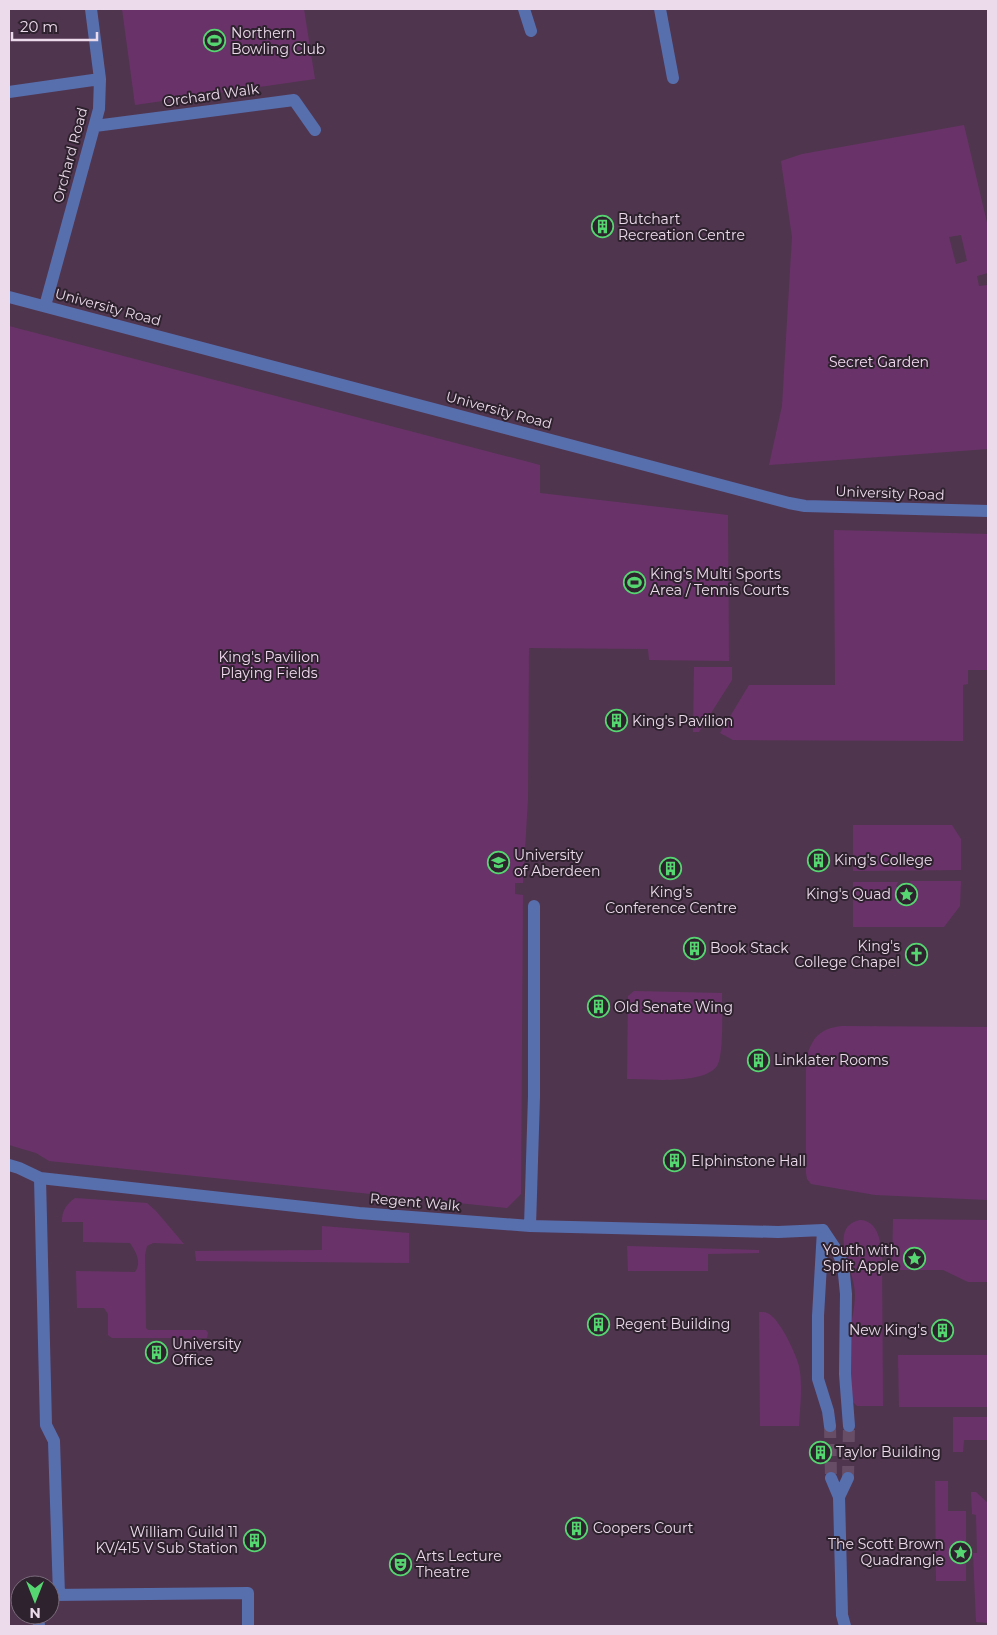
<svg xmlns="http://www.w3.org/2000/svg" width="997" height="1635" viewBox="0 0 997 1635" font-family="Montserrat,sans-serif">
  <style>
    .green { fill: #693369; fill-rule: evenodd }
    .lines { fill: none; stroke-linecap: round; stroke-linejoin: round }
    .minor-tunnel { stroke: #674e66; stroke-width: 12; stroke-dasharray: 12 6; stroke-linecap: butt }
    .minor { stroke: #586fae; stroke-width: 12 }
    .labels { text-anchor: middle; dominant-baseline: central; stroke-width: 4; stroke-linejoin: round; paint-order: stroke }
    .poi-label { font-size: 14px; fill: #ecdbeb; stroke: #2e222e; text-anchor: start }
    .street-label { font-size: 14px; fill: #ecdbeb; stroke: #2e222e }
    .park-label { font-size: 14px; fill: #f2daf1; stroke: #2e222e }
  </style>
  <rect width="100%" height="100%" fill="#50354f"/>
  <path class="green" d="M122,9H304L315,79L135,105Z
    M964,125L988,227V256L987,257L988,273L977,276L979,286L988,285V449L769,465L782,406L792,237L781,161L802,154ZM961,235L967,261L956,264L949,237Z
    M9,326L540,465V493L728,515L729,661L649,660L648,649L529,648L528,799L523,883H515V894L523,895L521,1194L507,1208L49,1161L36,1153L9,1145Z
    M834,530L988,534V670H968V684L963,685V741L733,740L720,733L749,685H835Z
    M694,667H732V680L699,732H693Z
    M853,825H952L961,839V870L853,871Z
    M910,881H961L960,906L944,927H853V882H898L896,886L900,892H908L912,887Z
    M634,991L722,993C722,1007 724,1056 717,1066C703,1085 649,1079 627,1079L628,996Z
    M841,1026L988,1027V1200L875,1195L811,1184L807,1179L806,1173V1059C812,1038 819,1029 841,1026Z
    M75,1198L147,1203L156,1211L184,1244L153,1243L147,1246L145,1255L146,1328L148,1330H206L208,1333L207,1338H112L108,1335V1314L104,1308H77L76,1271L135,1272C142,1262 136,1252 130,1243L83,1242V1222H62C62,1210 66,1205 75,1198Z
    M893,1219L988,1220V1282H968L943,1270H892Z
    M860,1220C877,1221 880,1238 882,1253L883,1406H857L851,1400C851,1380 849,1359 850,1338C850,1324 855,1310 855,1295C855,1277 841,1249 844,1235C846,1226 851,1222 860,1220Z
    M322,1226L409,1233V1263L196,1261L195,1251L322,1250Z
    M627,1246H628L759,1250V1253L708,1254V1271H628Z
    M759,1312C762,1312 765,1312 767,1313C779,1317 796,1354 799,1366C803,1385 800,1407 799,1426H760Z
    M898,1355H988V1407H899Z
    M953,1417H988V1440H964L963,1452H953Z
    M935,1481H948V1511H966V1581H936Z
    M971,1492H976L988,1503V1623L976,1622L973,1553H977L976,1515L972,1514Z"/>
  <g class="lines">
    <path class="minor-tunnel" d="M830,1426L831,1478
      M848,1478L849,1426"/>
    <path class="minor" d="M524,9L531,31
      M660,9L673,78
      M9,92L100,79
      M95,126L294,100L315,130
      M9,297L789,503L805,506L988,511
      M45,306L99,109L100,79L91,9
      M9,1165L19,1168L40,1178L359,1213L530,1226L778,1232L823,1230
      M40,1178L46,1425L54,1441L59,1595
      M530,1226L534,1096V906
      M823,1230L837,1251L843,1264L846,1294L845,1374L849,1426
      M823,1230L818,1316V1379L828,1411L830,1426
      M831,1478L839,1497L842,1615L845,1626
      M839,1497L848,1478
      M50,1595L248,1593V1626
      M38,1615L39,1626"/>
  </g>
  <defs>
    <symbol id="stadium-ring" viewBox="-11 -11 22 22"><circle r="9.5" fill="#2e222e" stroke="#56d671" stroke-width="1.5"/><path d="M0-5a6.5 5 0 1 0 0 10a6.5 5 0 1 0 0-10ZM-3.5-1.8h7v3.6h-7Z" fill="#56d671"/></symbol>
    <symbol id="building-ring" viewBox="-11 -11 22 22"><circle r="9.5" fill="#2e222e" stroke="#56d671" stroke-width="1.5"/><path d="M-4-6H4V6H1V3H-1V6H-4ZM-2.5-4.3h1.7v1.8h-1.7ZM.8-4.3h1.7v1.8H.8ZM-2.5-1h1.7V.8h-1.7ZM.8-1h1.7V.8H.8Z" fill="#56d671"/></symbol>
    <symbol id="university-ring" viewBox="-11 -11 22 22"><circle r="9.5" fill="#2e222e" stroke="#56d671" stroke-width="1.5"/><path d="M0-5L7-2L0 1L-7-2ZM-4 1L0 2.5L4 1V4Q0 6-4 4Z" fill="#56d671"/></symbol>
    <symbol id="sight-ring" viewBox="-11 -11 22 22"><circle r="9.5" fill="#2e222e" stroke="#56d671" stroke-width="1.5"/><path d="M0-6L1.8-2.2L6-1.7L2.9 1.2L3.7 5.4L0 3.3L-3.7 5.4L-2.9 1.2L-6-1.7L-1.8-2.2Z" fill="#56d671"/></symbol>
    <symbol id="church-ring" viewBox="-11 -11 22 22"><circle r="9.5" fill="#2e222e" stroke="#56d671" stroke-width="1.5"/><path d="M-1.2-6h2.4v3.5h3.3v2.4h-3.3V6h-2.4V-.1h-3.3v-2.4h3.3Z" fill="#56d671"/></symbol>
    <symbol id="theatre-ring" viewBox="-11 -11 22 22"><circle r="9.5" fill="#2e222e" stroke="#56d671" stroke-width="1.5"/><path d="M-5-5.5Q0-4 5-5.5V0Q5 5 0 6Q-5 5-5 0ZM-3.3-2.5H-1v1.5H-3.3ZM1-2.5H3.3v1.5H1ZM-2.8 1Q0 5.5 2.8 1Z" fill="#56d671"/></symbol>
  </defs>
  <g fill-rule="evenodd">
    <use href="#stadium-ring" x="202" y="28" width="25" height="25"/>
    <use href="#building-ring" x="590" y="214" width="25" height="25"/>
    <use href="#stadium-ring" x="622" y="570" width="25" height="25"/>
    <use href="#building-ring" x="604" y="708" width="25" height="25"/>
    <use href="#building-ring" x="806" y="848" width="25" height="25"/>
    <use href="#university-ring" x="486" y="850" width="25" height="25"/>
    <use href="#building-ring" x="658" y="856" width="25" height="25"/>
    <use href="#sight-ring" x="894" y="882" width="25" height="25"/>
    <use href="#building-ring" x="682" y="936" width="25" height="25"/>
    <use href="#church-ring" x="904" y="942" width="25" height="25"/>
    <use href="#building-ring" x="586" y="994" width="25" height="25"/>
    <use href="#building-ring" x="746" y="1048" width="25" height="25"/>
    <use href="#building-ring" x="662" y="1148" width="25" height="25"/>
    <use href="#sight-ring" x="902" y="1246" width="25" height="25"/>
    <use href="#building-ring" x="586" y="1312" width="25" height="25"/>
    <use href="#building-ring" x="930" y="1318" width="25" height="25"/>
    <use href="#building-ring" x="144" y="1340" width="25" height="25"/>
    <use href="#building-ring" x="808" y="1440" width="25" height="25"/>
    <use href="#building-ring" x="564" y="1516" width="25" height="25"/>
    <use href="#building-ring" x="242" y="1528" width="25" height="25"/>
    <use href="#sight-ring" x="948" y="1540" width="25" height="25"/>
    <use href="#theatre-ring" x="388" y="1552" width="25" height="25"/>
  </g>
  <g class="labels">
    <g class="poi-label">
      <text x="231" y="33">Northern<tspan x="231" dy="16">Bowling Club</tspan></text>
      <text x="618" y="219">Butchart<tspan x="618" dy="16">Recreation Centre</tspan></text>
      <text x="650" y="574">King's Multi Sports<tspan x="650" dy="16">Area / Tennis Courts</tspan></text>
      <text x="632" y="721">King's Pavilion</text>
      <text x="514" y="855">University<tspan x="514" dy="16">of Aberdeen</tspan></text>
      <text x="834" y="860">King's College</text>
      <text x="671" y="892" text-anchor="middle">King's<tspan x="671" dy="16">Conference Centre</tspan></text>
      <text x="891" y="894" text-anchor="end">King's Quad</text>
      <text x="900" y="946" text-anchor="end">King's<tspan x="900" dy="16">College Chapel</tspan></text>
      <text x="710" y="948">Book Stack</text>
      <text x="614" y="1007">Old Senate Wing</text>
      <text x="774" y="1060">Linklater Rooms</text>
      <text x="691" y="1161">Elphinstone Hall</text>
      <text x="899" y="1250" text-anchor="end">Youth with<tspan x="899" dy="16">Split Apple</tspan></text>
      <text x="615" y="1324">Regent Building</text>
      <text x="927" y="1330" text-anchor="end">New King's</text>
      <text x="172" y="1344">University<tspan x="172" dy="16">Office</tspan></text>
      <text x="836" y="1452">Taylor Building</text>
      <text x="593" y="1528">Coopers Court</text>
      <text x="238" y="1532" text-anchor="end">William Guild 11<tspan x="238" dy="16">KV/415 V Sub Station</tspan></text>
      <text x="944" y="1544" text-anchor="end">The Scott Brown<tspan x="944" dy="16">Quadrangle</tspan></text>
      <text x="416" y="1556">Arts Lecture<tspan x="416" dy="16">Theatre</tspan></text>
    </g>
    <g class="street-label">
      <text transform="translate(211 95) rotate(-8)">Orchard Walk</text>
      <text transform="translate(70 155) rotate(-75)">Orchard Road</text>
      <text transform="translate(108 307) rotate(15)">University Road</text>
      <text transform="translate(499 410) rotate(15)">University Road</text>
      <text transform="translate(890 493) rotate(2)">University Road</text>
      <text transform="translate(415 1202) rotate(5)">Regent Walk</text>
    </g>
    <g class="park-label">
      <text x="879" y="362">Secret Garden</text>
      <text x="269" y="657">King's Pavilion<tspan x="269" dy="16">Playing Fields</tspan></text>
    </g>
  </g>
  <rect width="997" height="1635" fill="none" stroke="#ecdbeb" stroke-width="20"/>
  <g transform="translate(35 1600) rotate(180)"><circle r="24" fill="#2e222e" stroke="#7a6c7a"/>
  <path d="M0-4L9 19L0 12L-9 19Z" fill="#56d671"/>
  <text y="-8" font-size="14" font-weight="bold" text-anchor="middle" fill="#ecdbeb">N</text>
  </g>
  <path d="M12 32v8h85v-8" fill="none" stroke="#ecdbeb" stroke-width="2.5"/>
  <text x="20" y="32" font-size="15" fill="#ecdbeb" stroke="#2e222e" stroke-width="4" paint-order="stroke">20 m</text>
</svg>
